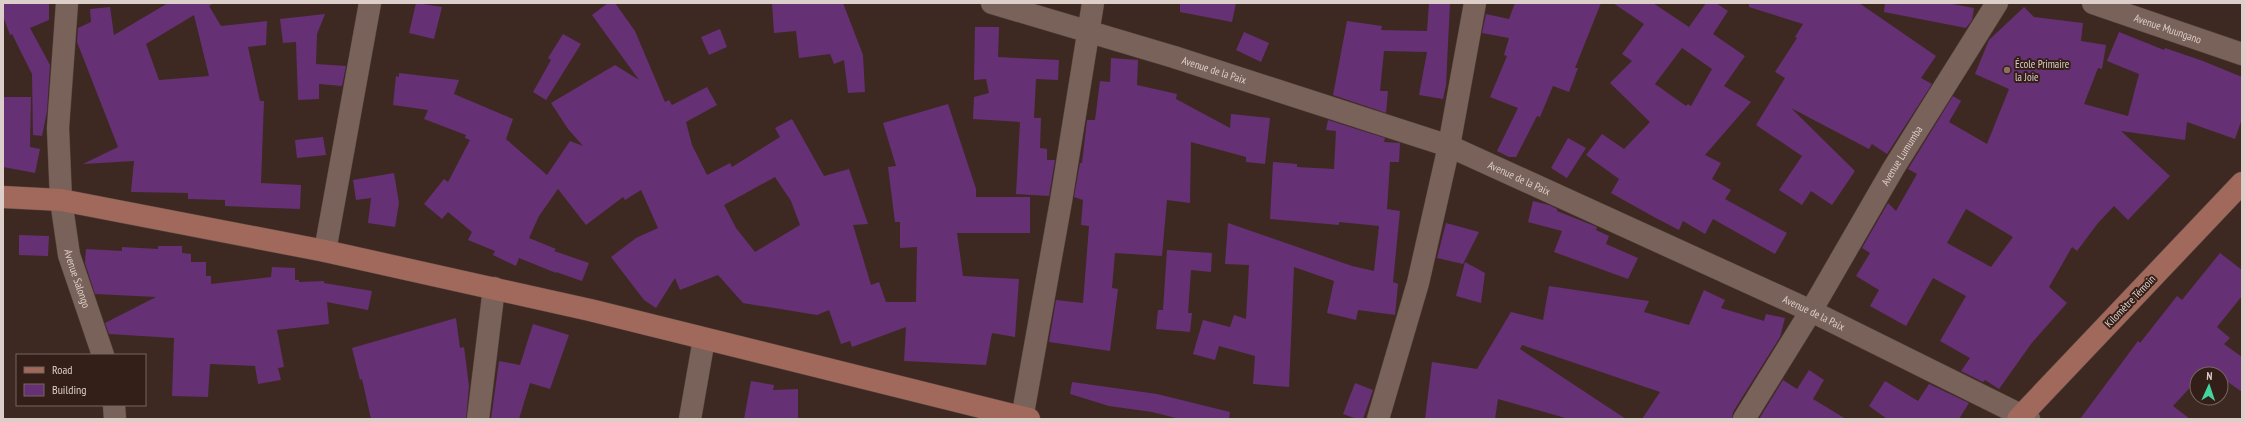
<svg xmlns="http://www.w3.org/2000/svg" width="2245" height="422" viewBox="0 0 2245 422" font-family="'PT Sans Narrow',sans-serif">
  <style>
    .building { fill: #663075; fill-rule: evenodd }
    .lines { fill: none; stroke-linecap: round; stroke-linejoin: round }
    .minor-casing { stroke: #574640; stroke-width: 23 }
    .major-casing { stroke: #574640; stroke-width: 23 }
    .minor { stroke: #796259; stroke-width: 22 }
    .major { stroke: #a0695b; stroke-width: 22 }
    .education-dot { fill: #8d6e63; stroke: #331f18; stroke-width: 1.5 }
    .labels { text-anchor: middle; dominant-baseline: central; stroke-width: 4; stroke-linejoin: round; paint-order: stroke }
    .street-label { font-size: 11px; fill: #dccec9; stroke: #331f18 }
    .poi-label { font-size: 11px; fill: #dccec9; stroke: #331f18; text-anchor: start }
  </style>
  <rect width="100%" height="100%" fill="#3d2922"/>
  <path class="building" d="M3,3H49V20L30,28L50,65L47,111L42,136L33,135L32,74L12,34L10,35L3,16Z
    M168,3H214L209,6L221,26L267,21L266,45L248,47L260,101H264L261,183L301,185L300,209L225,206V200L188,199V193L131,192L134,161L83,164L118,147L77,42L78,28L91,22L90,9L110,7L114,35ZM194,15L209,76L159,80L146,44Z
    M416,3L442,7L434,39L409,33Z
    M608,3H615L635,31L665,102L669,100L672,105L707,87L717,105L686,122L692,145L707,175L730,163L732,167L780,137L775,128L792,119L824,176L849,169L868,224L853,225L871,285L879,282L886,302H916L917,247L900,248V222H895L888,167L896,166L883,123L948,104L976,189V197H1030V233H957L963,276L1019,279L1015,337L992,333L986,365L904,361L906,327L852,347L850,341L841,344L829,310L817,315L743,303L718,275L680,290L675,278L656,308L644,300L611,257L636,238L658,228L641,190L625,200L623,197L586,225L558,189L539,216L529,238L556,249L554,251L589,263L582,281L556,272V273L519,258L516,266L493,255L495,251L468,240L472,232L448,212L442,219L424,204L444,179L448,182L470,140L465,138L466,135L424,119L428,110L393,105L396,76L399,77V73L459,80L454,94L513,119L506,139L547,175L570,141L583,146L568,129L551,103L615,65L639,80L592,15ZM775,177L791,201L800,225L755,252L736,228L724,205Z
    M772,3H843L863,55L865,92L848,93L844,60L834,64L830,54L799,58L796,31L774,33Z
    M1180,3H1236L1232,22L1180,12Z
    M1429,3H1450L1446,85L1443,99L1419,95L1427,52L1384,51L1380,91H1388L1386,113L1333,95L1347,21L1382,26L1381,30L1427,31Z
    M1515,3H1601L1575,68H1578L1569,92L1553,86L1540,117L1537,116L1516,157H1509L1497,151L1518,108L1490,97L1507,56L1504,55L1509,38L1482,33L1486,14L1509,19Z
    M1613,3H1653L1689,27L1706,3H1716L1728,11L1713,34L1745,56L1724,86L1751,102L1705,155L1721,163L1712,179L1731,190L1725,199L1787,233L1775,254L1713,219L1705,234L1683,221L1679,230L1654,217L1611,193L1619,179L1586,155L1602,134L1624,149L1650,122L1610,83L1632,61L1622,54L1644,24ZM1682,48L1712,69L1691,106L1688,104L1686,106L1655,84Z
    M1749,3H1859L1936,56L1921,78L1932,84L1887,154L1872,144L1869,149L1791,108L1855,171L1832,205L1811,191L1802,205L1779,190L1802,156L1756,125L1785,78L1775,72L1797,38L1795,37L1803,24L1749,7Z
    M1885,3H1947L1974,8L1972,20L1966,28L1884,12Z
    M2024,7L2034,17L2083,23L2081,41L2106,45L2102,69L2098,68L2084,104L2128,116L2139,74L2107,61L2119,32L2164,50L2165,48L2203,61L2242,77V119L2235,139L2187,122L2185,140L2121,131L2170,176L2128,220L2114,206L2098,223L2077,251L2072,247L2049,287L2067,303L2031,344L1999,389L1985,380L1983,382L1961,371L1970,358L1940,341L1966,296L1933,278L1906,326L1870,306L1879,290L1856,276L1870,253L1862,248L1888,203L1896,211L1917,174L1908,169L1953,96L1961,101L1949,122L1987,144L2009,89L1975,74L1989,40ZM1966,209L2013,237L1991,267L1947,243Z
    M325,14L317,34L316,64L346,66L342,86L319,84V99L298,100L296,42L283,43L280,19Z
    M975,27H999L998,57L1059,60L1058,80L1036,79L1034,118H1041L1040,148L1047,149V160H1055L1049,196L1016,194L1020,122L973,119L974,97L989,93L986,79L974,80Z
    M720,29L727,47L709,55L701,37Z
    M1244,32L1269,43L1261,62L1236,50Z
    M563,34L581,44L546,100L533,92L551,60L548,58Z
    M1111,58L1138,60L1137,85L1177,94L1176,99L1230,128L1231,114L1270,118L1265,164L1246,162V157L1191,142L1190,203L1167,200L1162,256L1115,253L1112,288L1118,289L1110,351L1049,342L1056,300L1083,303L1089,226L1081,225L1083,200L1074,197L1080,163H1082L1087,120H1095L1100,81L1110,82Z
    M3,97H31L30,147L40,149L35,173L3,167Z
    M1328,120L1385,138L1384,142L1400,143L1399,162H1390L1387,209L1400,211L1393,282L1398,284L1395,315L1358,310L1356,320L1327,313L1334,281L1294,267L1289,387L1253,384L1255,356L1219,346L1215,360L1193,354L1203,320L1230,327L1234,315L1246,319L1249,265L1225,264L1228,223L1352,266L1374,271L1379,226L1339,222V225L1270,219L1273,162L1297,164V167L1334,169L1336,131L1326,130Z
    M323,137L326,155L297,158L295,140Z
    M1568,138L1586,148L1567,178L1551,168Z
    M394,173L399,203L395,227L368,223L371,198L356,200L353,180Z
    M1533,201L1549,205L1557,209V211L1597,227L1596,230L1609,236L1606,244L1638,258L1628,279L1554,252L1562,231L1528,222Z
    M1446,223L1479,232L1463,264L1437,258Z
    M19,235L49,236L48,256L19,255Z
    M158,246H182V253L191,254V262H206V276H211V284L271,277L272,267L295,268V280H299V282L324,281V283L372,291L368,310L327,302L329,324L277,330L284,367L278,368L281,380L258,384L255,366L210,364L208,397L172,396L174,338L109,334L105,323L156,297L95,294L85,263L86,249L122,251V247L158,249Z
    M1167,250L1212,253L1211,272L1191,270L1188,313H1192L1190,332L1156,329L1158,310H1163Z
    M2220,253L2242,270V296L2217,327L2230,338L2224,344L2242,357V392L2221,377V374H2217L2208,368L2202,374H2197V380L2173,406L2190,419H2080L2138,341L2140,343L2177,296L2182,300Z
    M1465,262L1485,273L1481,303L1456,296Z
    M1549,286L1649,301L1644,312L1689,325L1704,290L1725,300L1721,308L1764,321L1766,314L1785,318L1780,337L1733,412L1732,419H1642L1660,392L1522,345L1520,349L1626,419H1569L1498,399L1495,419H1425L1432,362L1477,369L1511,312L1543,320Z
    M456,318L460,348L464,347L469,386L466,419H371L362,379L360,380L352,348Z
    M533,324L569,335L550,389L530,383L519,419H491L499,361L520,365Z
    M1809,370L1824,380L1813,399L1846,419H1759L1783,380L1797,389Z
    M751,381L774,385L773,390L798,389V419H744Z
    M1885,381L1918,401L1929,384L1969,403L1959,419H1887L1869,406Z
    M1072,382L1157,394L1230,412L1229,419H1180L1152,412L1109,406L1070,394Z
    M1355,383L1373,390L1363,419H1357L1343,414Z"/>
  <g class="lines">
    <defs>
      <g id="minor">
        <path id="s1" d="M67,3L58,128L61,200L69,255L103,355"/>
        <path id="s2" d="M992,3L1174,57L1449,146L1811,311L2029,419"/>
        <path id="s3" d="M2093,3L2242,54"/>
        <path d="M325,251L370,3"/>
        <path d="M114,405L115,419"/>
        <path d="M478,419L494,288"/>
        <path d="M690,419L704,339"/>
        <path d="M1022,419L1061,201L1093,3"/>
        <path d="M1378,419L1418,283L1449,146L1475,3"/>
        <path id="s4" d="M1744,419L1811,311L1893,169L1997,3"/>
      </g>
      <path id="major" d="M3,197L61,200L325,251L590,310L1029,419
        M2018,419L2242,183"/>
    </defs>
    <use href="#minor" class="minor-casing"/>
    <use href="#major" class="major-casing"/>
    <use href="#minor" class="minor"/>
    <use href="#major" class="major"/>
  </g>
  <circle class="education-dot" cx="2007" cy="70" r="4"/>
  <g class="labels">
    <g class="street-label">
      <text stroke="none"><textPath href="#s3" startOffset="79">Avenue Muungano</textPath></text>
      <text stroke="none"><textPath href="#s2" startOffset="232">Avenue de la Paix</textPath></text>
      <text stroke="none"><textPath href="#s4" startOffset="307">Avenue Lumumba</textPath></text>
      <text stroke="none"><textPath href="#s2" startOffset="556">Avenue de la Paix</textPath></text>
      <text stroke="none"><textPath href="#s1" startOffset="278">Avenue Salongo</textPath></text>
      <text transform="translate(2130 301) rotate(-46)">Kilomètre Témoin</text>
      <text stroke="none"><textPath href="#s2" startOffset="880">Avenue de la Paix</textPath></text>
    </g>
    <g class="poi-label">
      <text x="2015" y="64">École Primaire<tspan x="2015" dy="13">la Joie</tspan></text>
    </g>
  </g>
  <rect width="2245" height="422" fill="none" stroke="#dccec9" stroke-width="8"/>
  <rect x="16" y="354" width="130" height="52" fill="#331f18" stroke="#77655f"/>
  <rect x="24" y="367" width="20" height="6" fill="#a0695b" stroke="#77655f"/>
  <text x="52" y="374" font-size="12" fill="#dccec9">Road</text>
  <rect x="24" y="384" width="20" height="12" fill="#663075" stroke="#77655f"/>
  <text x="52" y="394" font-size="12" fill="#dccec9">Building</text>
  <g transform="translate(2209 386) rotate(3)"><circle r="19" fill="#331f18" stroke="#77655f"/>
  <path d="M0-3L7 15L0 10L-7 15Z" fill="#43d4a0"/>
  <text y="-6" font-size="11" font-weight="bold" text-anchor="middle" fill="#dccec9">N</text>
  </g>
</svg>
